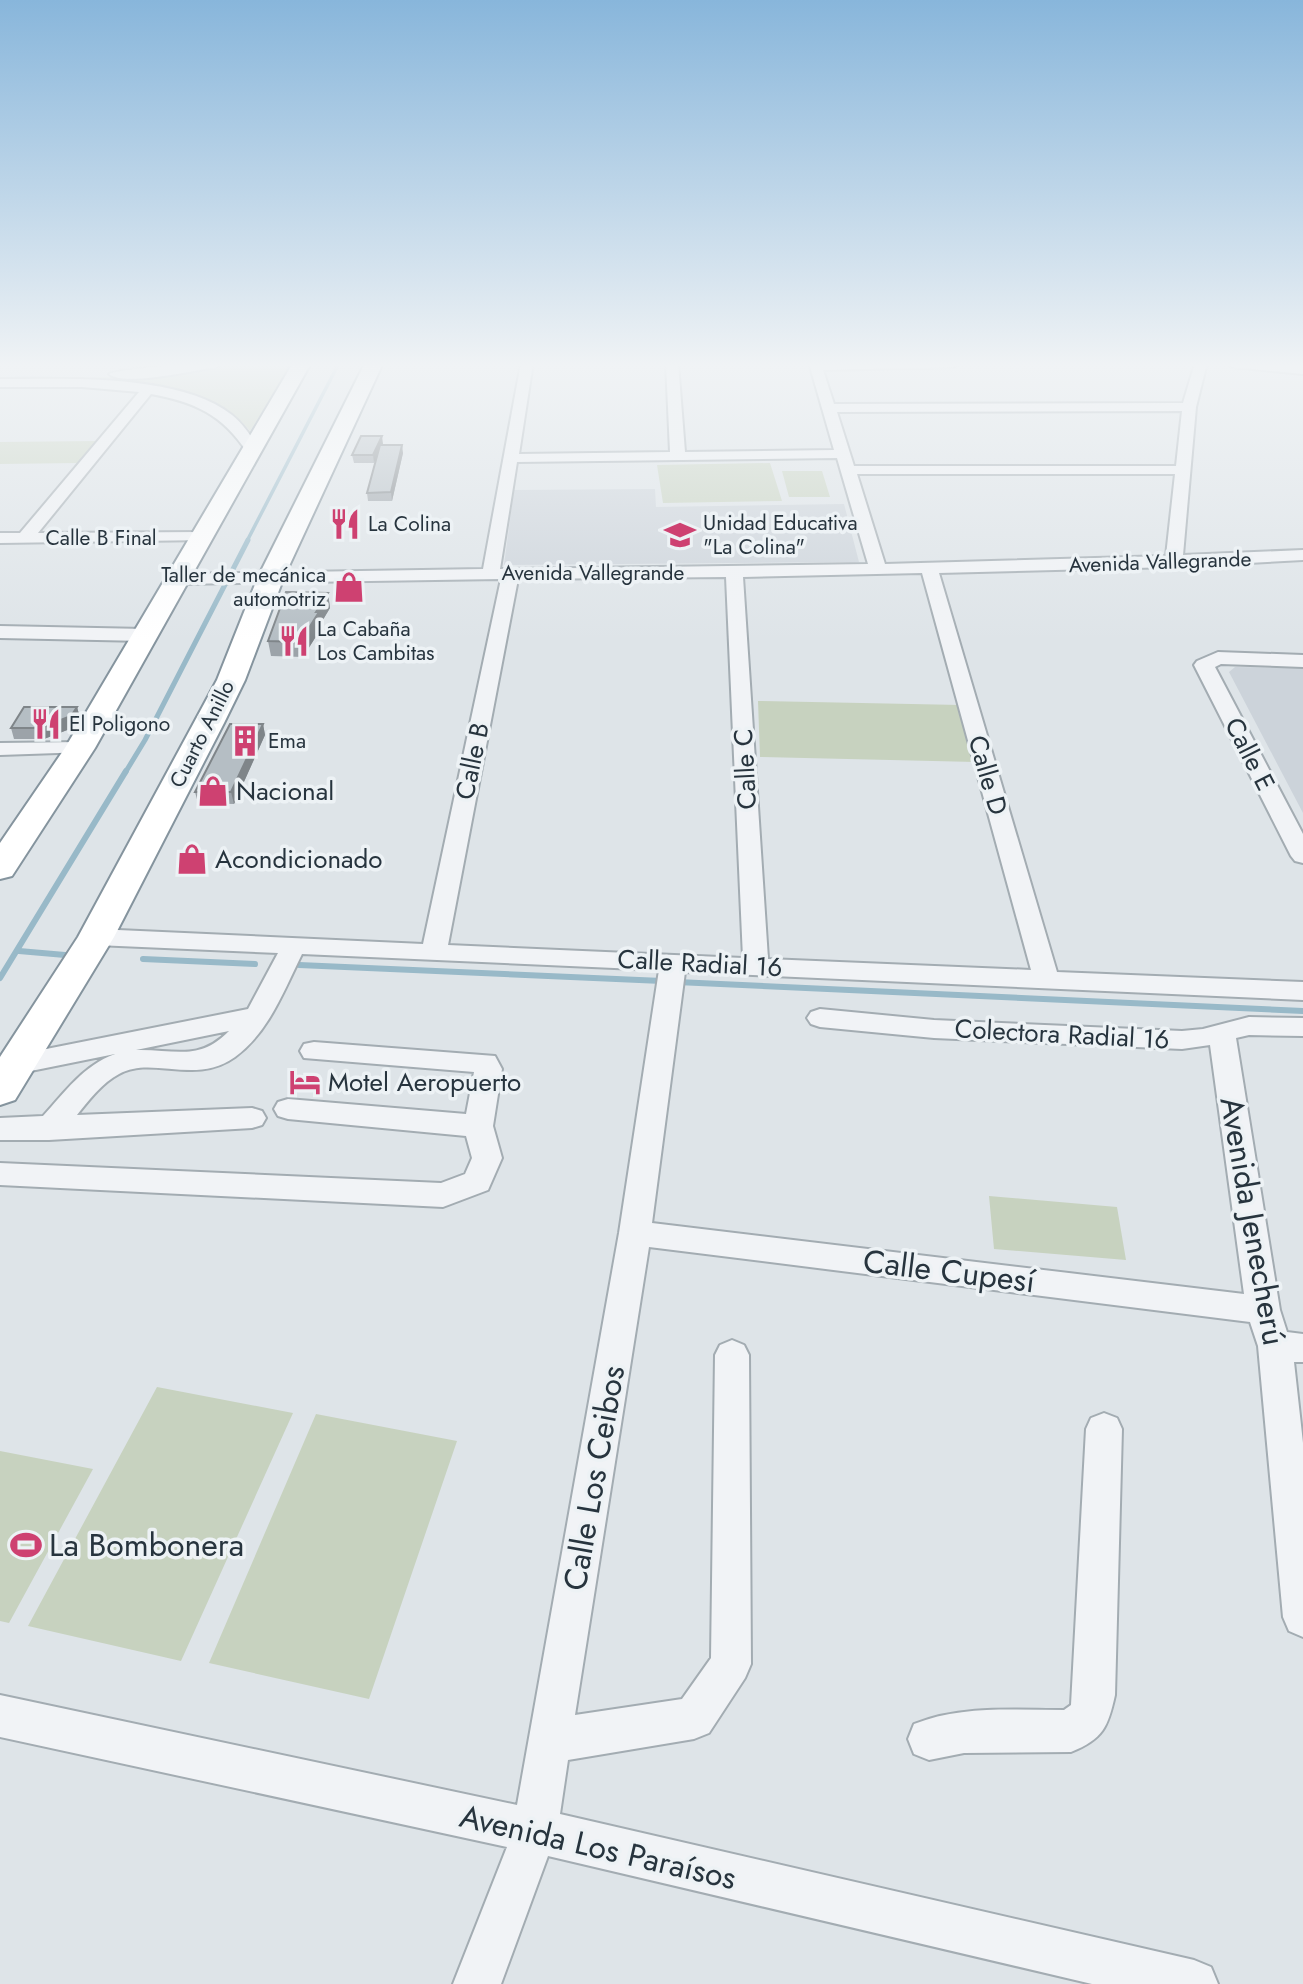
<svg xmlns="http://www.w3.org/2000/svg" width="1303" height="1984" viewBox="0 0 1303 1984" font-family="Jost,sans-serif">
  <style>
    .built { fill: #ccd3da }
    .green { fill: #c7d2bf }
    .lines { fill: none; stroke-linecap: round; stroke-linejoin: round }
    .stream-far2 { stroke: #98b9c8; stroke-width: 3.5 }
    .stream-far1 { stroke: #98b9c8; stroke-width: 5 }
    .stream { stroke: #98b9c8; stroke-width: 6 }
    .minor-casing { stroke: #a3acb2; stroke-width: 4 }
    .highway-casing { stroke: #85949e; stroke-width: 4 }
    .minor { fill: #f1f3f6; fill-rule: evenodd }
    .highway { fill: #fff; fill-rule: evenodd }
    .wall { fill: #9ca3a9 }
    .shaded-wall { fill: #7f8589 }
    .building { fill: #b5bec4; stroke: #7f8589; stroke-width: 2 }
    .labels { text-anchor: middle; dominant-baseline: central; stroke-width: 7; stroke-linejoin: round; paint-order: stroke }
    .far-poi-label { font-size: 21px; fill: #27343e; stroke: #edf2f5; text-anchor: start }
    .far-street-label { font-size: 21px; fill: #27343e; stroke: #edf2f5 }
    .street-label { font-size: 26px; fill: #27343e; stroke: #edf2f5 }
    .poi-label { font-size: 26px; fill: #27343e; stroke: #edf2f5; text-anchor: start }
    .near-street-label { font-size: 32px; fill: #27343e; stroke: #edf2f5 }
    .near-poi-label { font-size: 32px; fill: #27343e; stroke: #edf2f5; text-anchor: start }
  </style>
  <rect width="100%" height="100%" fill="#dee4e8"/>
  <path class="built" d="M655,489L656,507L844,504L859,562L504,565L514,490Z
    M1235,667L1303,668V813L1229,672Z"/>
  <path class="green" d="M232,363H293L250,431C209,375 87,388 23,378L134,377Z
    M96,441L78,463L0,464V442Z
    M770,463L782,501L663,503L657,465Z
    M782,471H822L830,497H789Z
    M758,701L961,705L976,762L760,757Z
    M989,1196L1117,1207L1126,1260L994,1249Z
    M157,1387L293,1413L181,1661L28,1626Z
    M316,1414L457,1441L369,1699L209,1663Z
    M0,1451L93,1469L9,1623L0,1621Z"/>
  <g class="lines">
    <path class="stream-far2" d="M247,541L339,363"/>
    <path class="stream-far1" d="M125,773L145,740L248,540"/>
    <path class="stream" d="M19,951L65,955
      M143,959L255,964
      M299,965L662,981
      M0,978L126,771
      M677,982L1303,1011"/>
    <defs>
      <path id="minor" d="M191,363H223L217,367C195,370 124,387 109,374C114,370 177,365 191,363Z
        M521,363H533L519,454L670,452L666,363H678L685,452L834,450L809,363H960L954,367L823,370L834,404L1183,403L1195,363H1207L1196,407L1183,555L1303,550V560L1174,567L939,573L1057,972L1303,982V1000L685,972L652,1223L1244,1294L1210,1045L1182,1049L934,1038L820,1027L811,1024L807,1018L811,1012L820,1009L934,1020L1182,1031L1203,1029L1249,1017L1303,1018V1036L1249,1035L1236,1038L1280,1310L1287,1332L1303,1334V1362H1294L1303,1443V1637L1289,1631L1283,1617L1258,1346L1250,1322L649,1247L575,1715L682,1699L711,1658L715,1355L720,1345L732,1340L744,1345L749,1355L751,1664L745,1678L709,1733L694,1739L568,1760L560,1814L1194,1960L1211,1967L1218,1984H1092L548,1856L501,1984H453L507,1847L0,1737V1695L517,1805L619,1233L659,970L302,954C284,990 269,1032 235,1057C195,1086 152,1055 119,1074C102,1083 89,1100 77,1115L252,1108L262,1111L266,1118L262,1125L252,1128L49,1140H0V1118L43,1116C65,1092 84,1065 115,1054L16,1074L6,1071L2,1064L6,1057L248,1009L278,953L96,945L87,943L83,937L87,931L96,929L423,944L501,579L177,584L168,579L177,574L483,569ZM1182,411L1176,466H854L837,412ZM837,458L868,564L500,569L517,462ZM857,474H1175L1166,556L885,564ZM922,573L1031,970L768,959L743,577ZM726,577L743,958L448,945L518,579ZM229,1031C199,1062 174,1049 136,1050Z
        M1226,363L1303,366V374L1232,367Z
        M0,379C65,379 179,373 232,415C243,424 252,437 259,449L252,453L247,452C222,414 194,402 151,394L38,533L201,532L207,534L209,537L207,540L0,543V533H20L139,392L82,387H0Z
        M0,626L145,629L154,635L145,641L0,638Z
        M1218,652L1303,655V667L1221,664L1215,667L1303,834V863L1295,861L1291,856L1194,665L1197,661Z
        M80,742L87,744L90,748L87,752L0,755V743Z
        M314,1042L495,1056L502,1069L493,1126L502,1158L488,1190L443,1207L0,1185V1163L441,1183L465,1174L472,1158L466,1136L288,1119L278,1116L274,1109L278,1102L288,1099L466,1114L474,1072L304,1058L300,1051L304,1044Z
        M1104,1413L1117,1418L1122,1429L1115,1695C1108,1727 1103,1739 1071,1752L964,1753L929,1760L914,1754L908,1739L914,1724C961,1705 1014,1710 1064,1710L1071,1705L1086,1429L1091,1418Z"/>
      <path id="highway" d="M293,363H311L95,748L12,876L0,879V843L65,748Z
        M365,363H383L284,577L245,680L224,723L114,937L15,1100L0,1105V1057L78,937L217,680L258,577Z"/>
    </defs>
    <use href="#minor" class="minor-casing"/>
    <use href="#highway" class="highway-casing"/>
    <use href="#minor" class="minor"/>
    <use href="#highway" class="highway"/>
  </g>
  <path class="wall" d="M382,436V445L403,453L392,501H368L367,493L376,458L374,463H354L352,455Z
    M328,593L330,608L321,623L322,627L303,657L271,656L268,641Z
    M77,707L80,718L75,727L44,739H14L11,728Z
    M263,724L265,735L234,804L198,803L195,792Z"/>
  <path class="shaded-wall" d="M382,436L383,444L374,463L373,455Z
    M402,445L403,453L392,501L391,492Z
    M328,593L330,608L321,623L322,627L303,657L300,642Z
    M77,707L80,718L75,727L44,739L40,728Z
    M263,724L265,735L234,804L231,792Z"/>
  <path class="building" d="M361,436H382L373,455H352Z
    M380,445H402L391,492L367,493Z
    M286,592L328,593L316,612H319L300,642L268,641Z
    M24,707H77L71,716L40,728H11Z
    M230,724H263L231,792H195Z"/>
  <linearGradient id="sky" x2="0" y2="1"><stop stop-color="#88b6db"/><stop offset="0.57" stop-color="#f0f3f5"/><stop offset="1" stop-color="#f0f3f5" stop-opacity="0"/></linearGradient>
  <rect width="1303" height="641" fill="url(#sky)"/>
  <defs>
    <symbol id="restaurant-bare" viewBox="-9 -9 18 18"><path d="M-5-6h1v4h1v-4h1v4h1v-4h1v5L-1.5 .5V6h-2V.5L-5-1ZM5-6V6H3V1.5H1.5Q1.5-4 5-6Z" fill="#ce4171" stroke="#edf2f5" stroke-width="2.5" paint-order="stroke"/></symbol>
    <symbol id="school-bare" viewBox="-9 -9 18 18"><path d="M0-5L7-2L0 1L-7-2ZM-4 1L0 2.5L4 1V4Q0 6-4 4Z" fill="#ce4171" stroke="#edf2f5" stroke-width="2.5" paint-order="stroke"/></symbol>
    <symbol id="shop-bare" viewBox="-9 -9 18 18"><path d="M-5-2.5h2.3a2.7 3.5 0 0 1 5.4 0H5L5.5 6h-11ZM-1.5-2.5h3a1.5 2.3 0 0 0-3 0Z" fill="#ce4171" stroke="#edf2f5" stroke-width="2.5" paint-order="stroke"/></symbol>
    <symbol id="building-bare" viewBox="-9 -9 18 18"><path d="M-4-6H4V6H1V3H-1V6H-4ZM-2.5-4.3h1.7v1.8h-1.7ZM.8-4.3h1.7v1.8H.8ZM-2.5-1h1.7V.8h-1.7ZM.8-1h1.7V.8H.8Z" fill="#ce4171" stroke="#edf2f5" stroke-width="2.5" paint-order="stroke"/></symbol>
    <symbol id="hotel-bare" viewBox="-9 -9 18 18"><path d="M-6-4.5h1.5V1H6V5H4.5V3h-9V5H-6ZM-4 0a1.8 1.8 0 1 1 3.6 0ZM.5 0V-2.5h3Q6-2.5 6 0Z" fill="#ce4171" stroke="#edf2f5" stroke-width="2.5" paint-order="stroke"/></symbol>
    <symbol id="stadium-bare" viewBox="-9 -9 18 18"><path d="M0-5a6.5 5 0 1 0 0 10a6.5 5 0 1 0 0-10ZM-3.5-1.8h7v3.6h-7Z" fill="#ce4171" stroke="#edf2f5" stroke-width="2.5" paint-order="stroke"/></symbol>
  </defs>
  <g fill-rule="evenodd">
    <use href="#restaurant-bare" x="323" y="502" width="44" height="44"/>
    <use href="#school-bare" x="658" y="513" width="44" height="44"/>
    <use href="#shop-bare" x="327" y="565" width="44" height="44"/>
    <use href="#restaurant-bare" x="272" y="619" width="44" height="44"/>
    <use href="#restaurant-bare" x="24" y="702" width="44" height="44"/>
    <use href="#building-bare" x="223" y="719" width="44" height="44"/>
    <use href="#shop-bare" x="191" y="769" width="44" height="44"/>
    <use href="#shop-bare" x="170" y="837" width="44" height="44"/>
    <use href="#hotel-bare" x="283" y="1060" width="44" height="44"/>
    <use href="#stadium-bare" x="4" y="1523" width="44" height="44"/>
  </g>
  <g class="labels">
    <g class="far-poi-label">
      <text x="703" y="523">Unidad Educativa<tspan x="703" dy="24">"La Colina"</tspan></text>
      <text x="368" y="524">La Colina</text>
      <text x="326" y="575" text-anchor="end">Taller de mecánica<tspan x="326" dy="24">automotriz</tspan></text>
      <text x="317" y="629">La Cabaña<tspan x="317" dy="24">Los Cambitas</tspan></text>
      <text x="69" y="724">El Poligono</text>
      <text x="268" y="741">Ema</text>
    </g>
    <g class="far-street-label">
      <text x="101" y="538">Calle B Final</text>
      <text transform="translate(1160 562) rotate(-2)">Avenida Vallegrande</text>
      <text x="593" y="573">Avenida Vallegrande</text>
      <text transform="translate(202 734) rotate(-63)">Cuarto Anillo</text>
    </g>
    <g class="street-label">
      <text transform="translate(1250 754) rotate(63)">Calle E</text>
      <text transform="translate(472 761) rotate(-78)">Calle B</text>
      <text transform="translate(745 769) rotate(-93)">Calle C</text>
      <text transform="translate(988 775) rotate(74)">Calle D</text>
      <text transform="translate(700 963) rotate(3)">Calle Radial 16</text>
      <text transform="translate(1062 1034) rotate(3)">Colectora Radial 16</text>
    </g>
    <g class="poi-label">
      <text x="236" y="791">Nacional</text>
      <text x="215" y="859">Acondicionado</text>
      <text x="328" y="1082">Motel Aeropuerto</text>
    </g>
    <g class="near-street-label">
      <text transform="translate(1253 1221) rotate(80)">Avenida Jenecherú</text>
      <text transform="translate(949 1271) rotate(7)">Calle Cupesí</text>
      <text transform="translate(594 1478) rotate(-80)">Calle Los Ceibos</text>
      <text transform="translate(598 1847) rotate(13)">Avenida Los Paraísos</text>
    </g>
    <g class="near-poi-label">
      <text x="49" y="1545">La Bombonera</text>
    </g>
  </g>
</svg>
